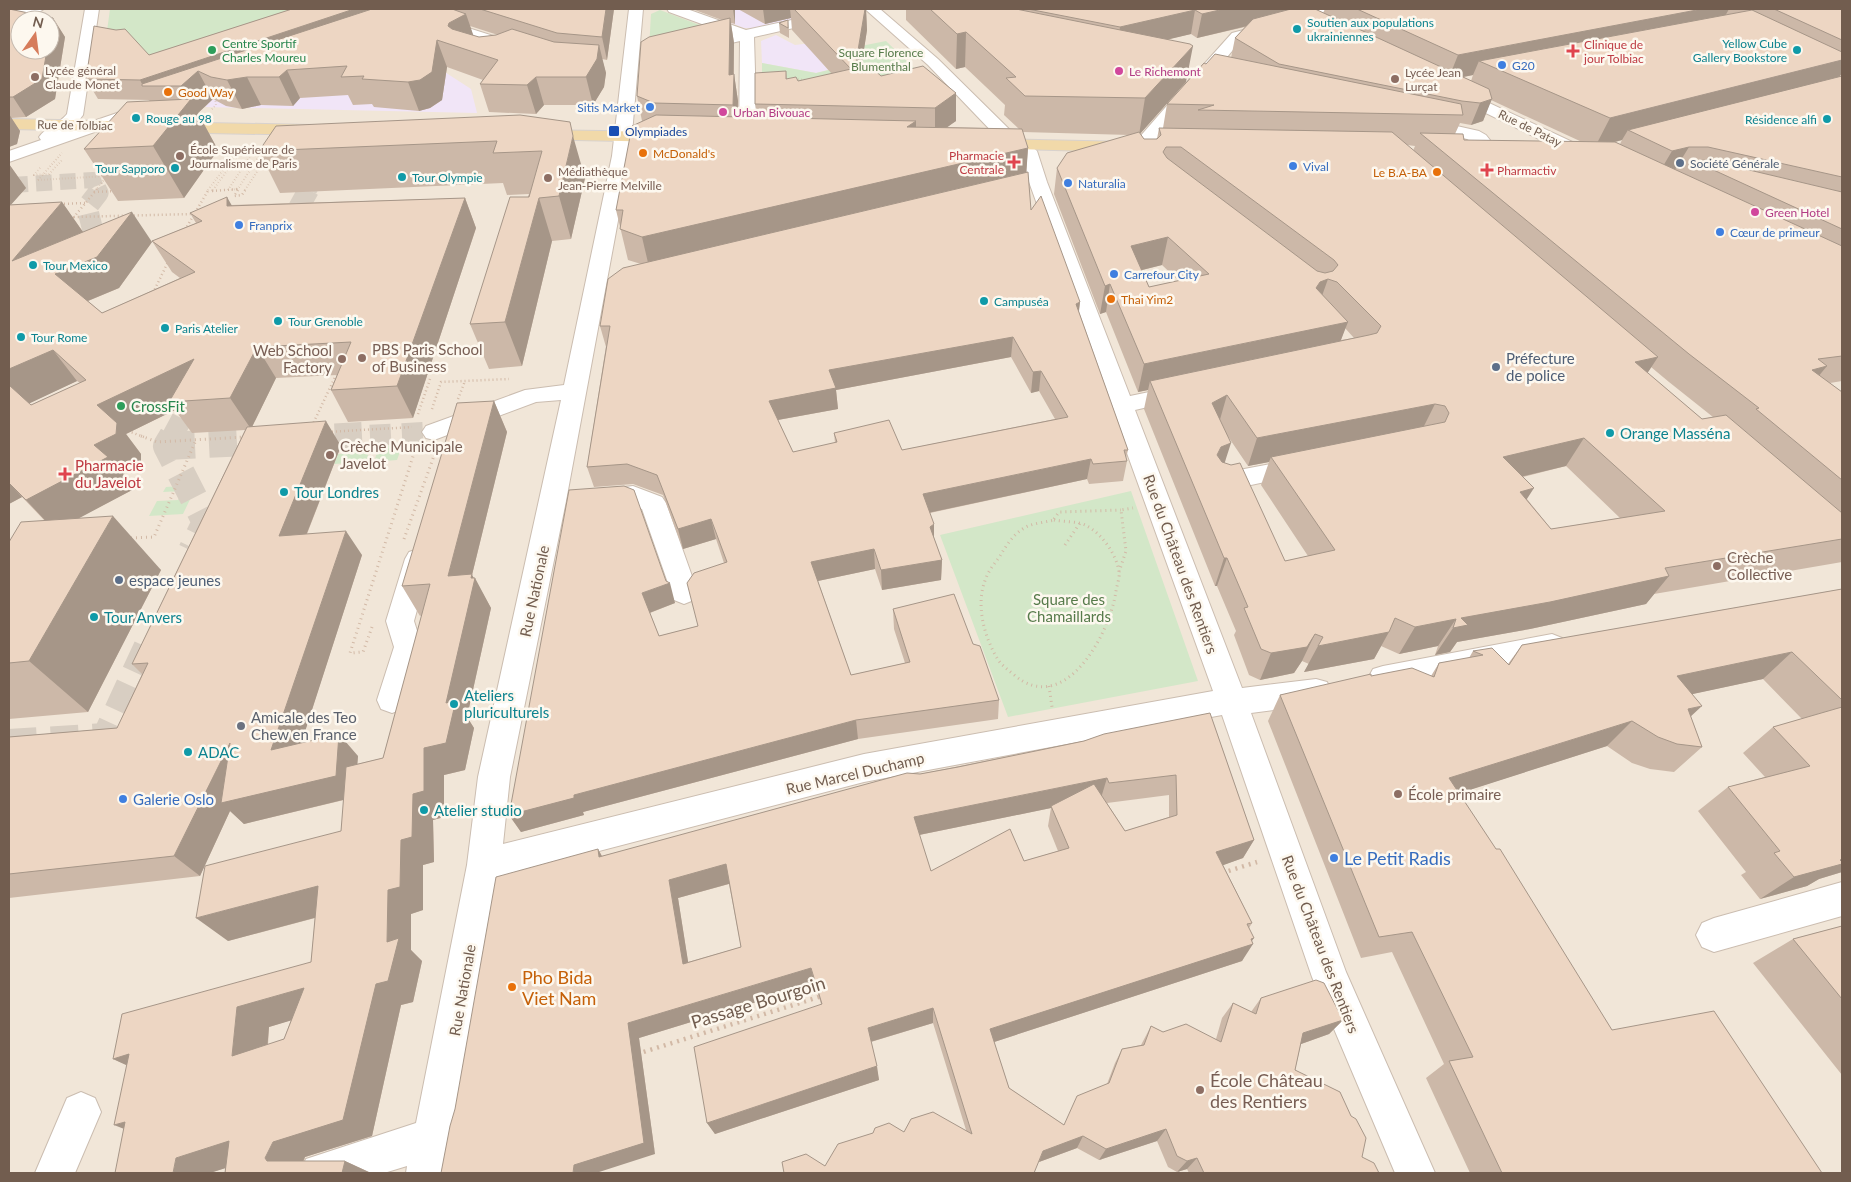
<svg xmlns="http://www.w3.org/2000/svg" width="1851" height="1182" viewBox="0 0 1851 1182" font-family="Lato,sans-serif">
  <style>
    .residential { fill: #f1e6d8; fill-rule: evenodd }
    .education { fill: #f1e5f7 }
    .green { fill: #d3e7c8 }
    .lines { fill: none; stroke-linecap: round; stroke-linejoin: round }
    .minor-tunnel-far2 { stroke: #d8cec2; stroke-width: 16; stroke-dasharray: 16 8; stroke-linecap: butt }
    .minor-tunnel-far1 { stroke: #d8cec2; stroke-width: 21; stroke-dasharray: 21 11; stroke-linecap: butt }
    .minor-tunnel { stroke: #d8cec2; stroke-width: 28; stroke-dasharray: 28 14; stroke-linecap: butt }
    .minor-casing { stroke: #cbbdb0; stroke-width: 2 }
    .major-casing { stroke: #d8d2ce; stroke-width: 2 }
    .path-far3 { stroke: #d2b9a6; stroke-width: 2; stroke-dasharray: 0.5 2.5; stroke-linecap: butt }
    .path-far2 { stroke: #d2b9a6; stroke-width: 2.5; stroke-dasharray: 1 3; stroke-linecap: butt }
    .path-far1 { stroke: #d2b9a6; stroke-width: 3; stroke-dasharray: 1 4; stroke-linecap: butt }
    .path { stroke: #d2b9a6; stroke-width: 4.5; stroke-dasharray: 2 5; stroke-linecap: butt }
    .minor { fill: #fff; fill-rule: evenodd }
    .major { fill: #f1d9a9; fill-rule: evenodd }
    .path-bridge { stroke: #d2b9a6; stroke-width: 2; stroke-dasharray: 0.5 2.5; stroke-linecap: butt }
    .wall { fill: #ccb8a8; fill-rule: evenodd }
    .shaded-wall { fill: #a69688 }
    .building { fill: #edd6c3; stroke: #a69688; fill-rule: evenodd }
    .culture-dot { fill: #0f9aa8; stroke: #fdf8ef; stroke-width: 2 }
    .leisure-dot { fill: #2e9e5b; stroke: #fdf8ef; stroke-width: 2 }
    .health-dot { fill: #e0444e; stroke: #fdf8ef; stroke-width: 2 }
    .shop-dot { fill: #3f7fe0; stroke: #fdf8ef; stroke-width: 2 }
    .hotel-dot { fill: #d1479c; stroke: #fdf8ef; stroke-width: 2 }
    .education-dot { fill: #8d6e63; stroke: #fdf8ef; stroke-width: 2 }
    .food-dot { fill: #e8710a; stroke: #fdf8ef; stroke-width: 2 }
    .transit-dot { fill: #1a4fb4; stroke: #fdf8ef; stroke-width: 2 }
    .service-dot { fill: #5c6f8a; stroke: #fdf8ef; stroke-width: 2 }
    .worship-dot { fill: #6b7280; stroke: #fdf8ef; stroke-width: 2 }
    .labels { text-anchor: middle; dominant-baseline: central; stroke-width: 5; stroke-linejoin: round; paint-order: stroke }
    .far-culture-label { font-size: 12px; fill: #0d838f; stroke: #fdf8ef; text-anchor: start }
    .far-leisure-label { font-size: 12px; fill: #27864d; stroke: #fdf8ef; text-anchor: start }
    .far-health-label { font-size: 12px; fill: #be3a42; stroke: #fdf8ef; text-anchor: start }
    .far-park-label { font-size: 12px; fill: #577b4b; stroke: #fdf8ef }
    .far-shop-label { font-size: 12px; fill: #366cbe; stroke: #fdf8ef; text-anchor: start }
    .far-education-label { font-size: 12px; fill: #785e54; stroke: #fdf8ef; text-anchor: start }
    .far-hotel-label { font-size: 12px; fill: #b23c85; stroke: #fdf8ef; text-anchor: start }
    .far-food-label { font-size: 12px; fill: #c56008; stroke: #fdf8ef; text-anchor: start }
    .far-street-label { font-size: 12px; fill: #725d4f; stroke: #fdf8ef }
    .far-transit-label { font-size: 12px; fill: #164399; stroke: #fdf8ef; text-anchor: start }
    .far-service-label { font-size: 12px; fill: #4e5e75; stroke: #fdf8ef; text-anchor: start }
    .education-label { font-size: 15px; fill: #785e54; stroke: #fdf8ef; text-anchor: start }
    .service-label { font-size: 15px; fill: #4e5e75; stroke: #fdf8ef; text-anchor: start }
    .leisure-label { font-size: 15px; fill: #27864d; stroke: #fdf8ef; text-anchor: start }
    .culture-label { font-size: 15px; fill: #0d838f; stroke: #fdf8ef; text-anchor: start }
    .health-label { font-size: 15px; fill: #be3a42; stroke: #fdf8ef; text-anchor: start }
    .street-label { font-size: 15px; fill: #725d4f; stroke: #fdf8ef }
    .park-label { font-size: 15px; fill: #577b4b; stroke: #fdf8ef }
    .worship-label { font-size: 15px; fill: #5b616d; stroke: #fdf8ef; text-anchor: start }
    .shop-label { font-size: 15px; fill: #366cbe; stroke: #fdf8ef; text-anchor: start }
    .near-shop-label { font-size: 18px; fill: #366cbe; stroke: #fdf8ef; text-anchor: start }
    .near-food-label { font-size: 18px; fill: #c56008; stroke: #fdf8ef; text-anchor: start }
    .near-street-label { font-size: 18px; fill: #725d4f; stroke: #fdf8ef }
    .near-education-label { font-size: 18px; fill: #785e54; stroke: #fdf8ef; text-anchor: start }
  </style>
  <rect width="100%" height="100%" fill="#faf4e9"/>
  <path class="residential" d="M9,9H1842V1173H9ZM20,20H50V50H20Z"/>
  <path class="education" d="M721,9H802L811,15L755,28H744L708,14Z
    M776,35L795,45L812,43L821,61L828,70L816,73L762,63L761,41Z
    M417,54L471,89L477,113L205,107L208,104L200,98Z"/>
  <path class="green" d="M110,9H366L172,88L104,53Z
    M660,10L718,32L649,49L651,14Z
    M886,41L920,74L847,83H762V63L816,73L862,62L861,46Z
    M398,445L397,449H401L397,460L374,462L379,446Z
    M369,452L366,462L334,464L338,454Z
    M197,485L183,514L149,516L157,501L178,500L183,491L163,492L166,487Z
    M1131,491L1198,681L1008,717L940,535Z"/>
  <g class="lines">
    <path class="minor-tunnel-far2" d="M12,185L93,180L97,190
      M309,190L325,160"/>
    <path class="minor-tunnel-far1" d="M283,236L309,189
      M72,259L93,231L87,207L98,193L96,189
      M172,437L199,387
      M338,437L434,432"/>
    <path class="minor-tunnel" d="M173,436L167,446L206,522L192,551
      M167,446L362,436
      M9,743L106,737L153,635"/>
    <defs>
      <path id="minor" d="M9,9H44L37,13L9,16Z
        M85,9H99L83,115L73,128L120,112L126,113L128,117L126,121L9,162V151L41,140L39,137C46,127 59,124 67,114Z
        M629,9H643L630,156L566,501L510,777L503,844L864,754L1213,691L1029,182L1023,157L998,138L928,65L865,9H880L938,59L1010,130L1037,151L1047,182L1130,396L1183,385L1191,387L1194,392L1191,397L1135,410L1242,688L1316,679L1327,682L1331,691L1327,700L1282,709L1251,713L1346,972L1435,1173H1395L1312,977L1222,715L864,782L499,877L446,1173H406L407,1166L384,1173H300L306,1159L416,1123L467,865L478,777L561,400L536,402L434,440L426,438L422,432L426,426L525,390L564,385L612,156Z
        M667,9H687L746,30L828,12L835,16L833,19L754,37L757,139L754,143H742L739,139L740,41L697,51L692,49L689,46L692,43L729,34L669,12Z
        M1323,9H1346L1344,12L1242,39L1213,74L1236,79L1238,82L1236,85L1230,87L1206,82L1149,147L1155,160L1152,164H1140L1131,147L1191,78L1145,68L1142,65L1145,62L1150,60L1198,71L1232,33Z
        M437,18L522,45L525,48L517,53L432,25L430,22L432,19Z
        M1455,87L1598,154L1601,158L1598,162H1586L1449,95L1447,92L1449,89Z
        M1421,118L1479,131L1486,135L1501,154L1498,158H1486L1474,143L1467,139L1415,127L1413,123L1415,119Z
        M1302,458L1311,460L1314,466L1311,472L1223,491L1214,488L1210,482L1214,476L1223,473Z
        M633,486L662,497L666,503L698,593L694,600L684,604L674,600L642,509C625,502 608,508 591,503L587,497L591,491Z
        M418,549L427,552L431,559L414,621L422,647L403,709L392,713L381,709L377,700L394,647L386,621L405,559L409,552Z
        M1552,634L1562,638L1566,646L1562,654L1552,658L1383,690L1373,687L1368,678L1373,669L1383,666Z
        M1842,882V916L1714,952L1702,947L1696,935L1702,923L1714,918Z
        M81,1092L95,1098L101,1112L75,1173H35L67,1098Z"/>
      <path id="major" d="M9,119L312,125L318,126L320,130L318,134L312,135L9,129Z
        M535,130L667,132L673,133L676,137L673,141L667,142L529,139L526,135L529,131Z
        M990,139L1129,142L1135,143L1138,147L1135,151L1129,152L984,148L981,144L984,140Z"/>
    </defs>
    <use href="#minor" class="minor-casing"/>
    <use href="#major" class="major-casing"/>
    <path class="path-far3" d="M872,70L888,72L908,67
      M795,79L808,80L812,86L800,91L786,87V83Z
      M212,109L216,105L215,98
      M40,168L34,175L49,174L63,159
      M38,180L107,176L96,190
      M208,190L239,149
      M213,190L242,150
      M228,190L254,150
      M228,190L238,189L262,151L253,150
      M245,190L266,158"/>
    <path class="path-far2" d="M97,189L74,217L193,214
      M238,190L234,196L242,195L246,189
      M212,191L238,189
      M212,191L214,189
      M94,192L116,191
      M60,204L85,203
      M185,230L209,189
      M153,293L168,262
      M458,399L465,381
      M432,409L441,382L509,379
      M418,414L430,379
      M312,426L336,375
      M128,431L144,437
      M328,432L412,427"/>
    <path class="path-far1" d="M141,436L157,442L245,437
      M1054,519L1059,512L1121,510
      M1054,520C1064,522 1079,521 1087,526C1102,534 1117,555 1119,572C1120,577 1117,585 1116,591C1110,634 1064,719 1013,674C1007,669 1001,665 997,658C984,636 975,604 986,578C989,570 995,563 1000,556C1007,544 1015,532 1028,526C1036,523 1046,522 1054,520Z
      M131,538L154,537L196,440
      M404,539L435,453
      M1065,545L1080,523
      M1119,572L1126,551L1121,510L1133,508
      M372,627L363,652L350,653L416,447
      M1049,686L1052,707"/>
    <path class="path" d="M1222,873L1257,862
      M637,1054L822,996"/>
    <use href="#minor" class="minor"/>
    <use href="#major" class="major"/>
    <path class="path-bridge" d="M38,180L62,153"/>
  </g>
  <path class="wall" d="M9,9L53,18L65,37L55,99L26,117L11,118L20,131L17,144L9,147Z
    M292,9H614L607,60L602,59L606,73L604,87L593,105H544L536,114L489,112L480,84L483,80L447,67L442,100L430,108L419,111L374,107L372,104L353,105L348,95L300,98L293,106L261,105L242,109L226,106L213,99L198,113L218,150L184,198L118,201L84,149L150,100L98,99L86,79L149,55ZM470,26L498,35L479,37L473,36Z
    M692,9H735V24L731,23L734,43V74L738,101L737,117H757L755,104L786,71L787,79L798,81L832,74L792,30L791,18L765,24L738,9H866L867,30L861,68L881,76L956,93V121L946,127L1019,129L1004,115L1005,105L965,67L956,69L906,20V9H1288L1287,10L1291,9H1317H1316L1323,13L1325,9H1842V73L1840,76H1842V381L1830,383L1842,392V562L1654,594L1646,604L1530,629L1457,642L1450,652L1435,655L1438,646L1399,654L1381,646L1374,659L1304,672L1309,664L1302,661L1294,673L1260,680L1249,675L1234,635L1236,631L1217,586H1215L1144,409L1148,390L1138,392L1106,312L1100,314L1054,194L1057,168L1130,135L1023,132L1028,148L1026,173L1031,210L1080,302L1079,312L1128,450L1126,458L1127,461L1123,481L1089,484L1087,479L930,513L934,538L942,560L941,580L882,590L875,569L818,581L851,675L905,663L894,629L893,609L973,644L999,700L998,719L858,739L583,812L584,815L521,832L509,815L666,581L675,603L650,613L659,636L698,626L724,563L716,539L683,549L663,495L633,484L594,487L587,467L606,346V347L600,326L641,264L628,260L616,210L642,121L637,96L722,20ZM1245,27L1235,38L1231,58L1206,64L1167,104L1163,128H1159L1157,139H1144L1140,134L1186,82L1169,39L1191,34L1197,38ZM1473,75L1471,81L1463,77ZM1491,100L1582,142L1464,140L1455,134L1460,123L1471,125L1483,121ZM1622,140L1620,144L1615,142ZM1407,145L1415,146L1413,151ZM1162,265L1179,281L1149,287L1142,270ZM1345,328L1354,338L1341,340ZM1011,357L1031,393L1039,391L1055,419L902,450L834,433L835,443L793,452L778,420L838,409L836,390ZM1651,367L1669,382L1713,417L1702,419L1647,373ZM1227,435L1248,466L1269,462L1261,485L1308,556L1285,561L1225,463ZM1566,466L1620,518L1551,529L1527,499L1523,477Z
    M788,20L789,30V38L780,33L779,23Z
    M520,115L585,178L571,239L552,241L522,366L489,369L470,324L529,194L507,195L503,183L280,193L259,151Z
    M9,164L26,188L10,205L62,202L83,232L152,242L119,288L88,301L102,313L180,278L172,272L152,241L196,223L190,213L231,205L465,198L476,228L413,418L348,422L331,390L337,375L276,378L252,427L341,446L307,534L362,555L301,743L358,756L357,764L383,758L422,615L420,616L402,586L494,401L507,432L472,575L491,608L467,717L474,728L465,770L444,775V817L433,820L434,862L423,865V910L411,914V950L422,961L413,1002L401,1005L372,1136L305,1157L304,1161H345L371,1173H225V1168L213,1172L124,1129L127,1065L113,1059L311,962L315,918L228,941L341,831L344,800L244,824L230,811L200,876L9,898V737L117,728L142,674L132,664L245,430L192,433L175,410L126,434L141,454V465L123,474L134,489L78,518L161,570L88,712L9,719V542L45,521L22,497L9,504ZM77,381L80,383L31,405L29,403ZM291,1020L284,1039L268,1045L269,1027Z
    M1842,589V872L1819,879L1807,886L1760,899L1741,875L1746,872L1698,811L1728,787L1765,777L1743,753L1773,727L1802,719L1763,679L1692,694L1691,717L1702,747L1674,772L1650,769L1632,763L1607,746L1459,793L1612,1030L1822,1173H1470L1426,1078L1444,1064L1392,952L1361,958L1268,721L1280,695L1371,676H1431L1439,663L1469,658L1473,651L1508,664L1522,645Z
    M1210,713L1254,840L1243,858L1223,865L1252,923L1249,928L1252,941L1242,961L994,1042L1009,1088L1064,1125L1107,1084L1115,1063L1122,1049L1141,1045L1151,1026L1163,1032L1216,1039L1222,1018L1233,1003L1251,1012L1261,998L1343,1020L1329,1034L1301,1044L1295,1070L1362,1157L1379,1173H1189L1187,1169L1177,1172L1168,1167L1157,1141L1099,1160L1077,1148L1039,1162L825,1166L904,1132L966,1130L933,1023L871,1042L879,1080L715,1134L707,1123L821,1004L815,984L639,1038L655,1154L598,849L602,856L920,774L1084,741ZM1169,795V817L1125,831L1107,803ZM1051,808L1048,826L1058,851L1024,861L931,871L919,835ZM729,884L741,947L688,962L678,898Z
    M1842,926V1075L1753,963L1793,939Z"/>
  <path class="shaded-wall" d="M354,9H381L198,71L213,99L198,113L218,150L184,198L153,146L189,101L181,86H143L140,80Z
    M606,9H614L607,60L602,37Z
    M733,9H735V24Z
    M763,9H790L791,18L765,24Z
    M865,9H866L867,30L857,95L855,68Z
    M1224,9H1288L1285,17L1197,38L1202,14Z
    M1702,9H1729L1719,27L1479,61L1473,75L1448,80L1458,55Z
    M1195,10L1191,34L1116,52L1120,27Z
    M466,14L475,40L462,48L448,26L449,23Z
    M53,18L65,37L55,99L26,117L13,97L47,50H50V34Z
    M730,18L734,43L733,102L729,75Z
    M966,32L965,67L956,69L957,34Z
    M437,40L447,67L442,100L430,108L419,111L408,82Z
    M599,45L606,73L604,87L593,105L586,77Z
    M1193,46L1186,82L1139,135L1145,98Z
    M1842,60V73L1834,85L1628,130L1622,140L1595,147L1610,118Z
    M287,70L300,98L293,106L279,77Z
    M734,74L738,101L737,132L733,105Z
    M247,77L261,105L242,109L227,80Z
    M536,77L544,105L536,114L527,85Z
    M956,93V121L935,136V108Z
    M1492,99L1483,121L1471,125L1480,103Z
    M9,114L20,131L17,144L9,147Z
    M916,121V149L907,127Z
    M573,136L585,178L571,239L559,196Z
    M1689,147L1673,173L1656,178L1672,151Z
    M1028,148L1026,178L649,267L642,237Z
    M9,164L26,188L9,207Z
    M227,197L244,227L227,206Z
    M465,198L476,228L413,418L397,386Z
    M539,198L552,241L522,366L505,322Z
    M62,202L83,232L12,261Z
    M132,212L152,242L119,288L78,305L55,274Z
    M1168,237L1162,265L1126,274L1131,246Z
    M1328,279L1318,307L1316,288L1320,282Z
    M1110,284L1106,312L1100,314L1105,286Z
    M1080,302L1077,323L1076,304Z
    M1348,322L1337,350L1150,381L1148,390L1138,392L1144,364Z
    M1013,337L1011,357L836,390L838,409L772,421L769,401L829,370Z
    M257,347L276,378L251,429L230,398Z
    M53,350L77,381L24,406L9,388V369Z
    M1658,357L1639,386L1635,362Z
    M194,359L169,402L175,410L126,434L141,454V465L123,474L134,489L55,531L26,500L94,445L97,405Z
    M1827,366L1803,395L1812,370Z
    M1041,371L1039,391L1031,393L1033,372Z
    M1227,395L1219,423L1212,403Z
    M494,401L507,432L472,575L475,580V578L491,608L467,717L474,728L465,770L444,775V817L433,820L434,862L423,865V910L411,914V950L422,961L413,1002L401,1005L372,1136L305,1157L298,1172L267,1161L265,1158L273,1142L387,942L388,890L424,748L446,703L448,576Z
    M1435,404L1421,432L1271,457L1269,462L1248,466L1257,438Z
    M326,421L341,446L296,561L279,536Z
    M1584,438L1566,466L1487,485L1503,457Z
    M1231,443L1222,471L1217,455L1221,447Z
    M1091,459L1087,479L923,514V494Z
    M9,483L22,497L9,504Z
    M1534,488L1516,516L1520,492Z
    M113,516L161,570L88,712L29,661Z
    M711,519L716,539L683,549L678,529Z
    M934,524V544L930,527Z
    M346,531L362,555L292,772L271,750Z
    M874,549L875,569L813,582L811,562Z
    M1224,558H1227L1217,586H1215Z
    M942,560L941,580L882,590L881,570Z
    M1669,576L1646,604L1530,629L1457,642L1450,652L1435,655L1453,628L1461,618Z
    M670,583L675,603L649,613L642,593Z
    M1456,619L1438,646L1399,654L1415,627Z
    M1389,632L1374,659L1304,672L1318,646Z
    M1315,634L1302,661L1294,673L1260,680L1271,653Z
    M1792,652L1763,679L1651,703L1677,676Z
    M1702,706L1675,731L1688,709Z
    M856,720L858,739L583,812L584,815L521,832L509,815L574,795Z
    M1632,721L1607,746L1429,803L1449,778Z
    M339,734L358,756L355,797L244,824L230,811L200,876L174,856L230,743L252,766Z
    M1107,778L1101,798L1051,806V808L914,836V817Z
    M1254,840L1243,858L1207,871L1216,852Z
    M598,849L608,868L599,857Z
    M1842,859V872L1819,879L1807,886L1760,899L1794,877Z
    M726,864L732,883L678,898L691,980L683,964L669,880Z
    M318,886L344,910L228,941L196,918Z
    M1254,938L1249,945L1253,944L1242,961L988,1044L990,1029Z
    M811,968L815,984L639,1038L655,1154L596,1173H573L574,1165L628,1023Z
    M304,988L333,1008L269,1027L265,1074L232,1056L237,1007Z
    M933,1008V1023L870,1042L868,1028Z
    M1343,1020L1329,1034L1290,1048L1303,1033Z
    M129,1054L152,1077L113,1059Z
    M877,1066L879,1080L715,1134L707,1123Z
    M125,1122L155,1141L114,1125Z
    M1166,1129L1157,1141L1099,1160L1106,1149Z
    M1083,1136L1077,1148L1039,1162L1043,1151Z
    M229,1141L264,1156L213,1172V1173H173L176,1158Z
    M1197,1158L1187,1169L1177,1172L1187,1161Z
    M345,1161L371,1173H342Z"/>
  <path class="building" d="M9,9L53,18L50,34V20H20V50H47L42,79L13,97H9Z
    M292,9H354L140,80L86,79L94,26L116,30L125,29L149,55Z
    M372,9H452L466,14L449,23L448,26L452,29L479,37L496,35L512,29L554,42L599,45L597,59L586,77H536L527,85L480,84L498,60L437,40L432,72L420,80L408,82L362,79L364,76L341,77L347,66L287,70L279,77H247L227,80L211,77L198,71L181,86H142V84Z
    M480,9H606L602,37L557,33Z
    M794,9H865L855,68L871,67L881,76L923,66L956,93L935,108L755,104V73L786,71V79L796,77L798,81L851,69Z
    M930,9H1016L1190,44L1193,46L1145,98L1025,96L1006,78L1016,77L966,32L957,34Z
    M1028,9H1224L1202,14L1195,10L1120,27Z
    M1291,9H1315L1489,89L1492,99L1480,103L1462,101L1279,64L1235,38L1253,19Z
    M1357,9H1702L1458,55Z
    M1774,9H1842V40Z
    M1752,10L1842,52V60L1610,118L1479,61Z
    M730,18L729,75L734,74L733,105L654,103L637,96L641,42L649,37Z
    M788,20V28L779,23Z
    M1215,54L1461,104L1463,115L1198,110L1214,105L1167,104L1204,63L1206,64Z
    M1842,76V177L1708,147H1689L1672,151L1628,130Z
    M191,99L153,146L84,149L127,102Z
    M520,115L570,122L573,136L559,196L539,198L505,322L470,324L510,197H529L542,151L493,153L497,141L259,151L276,126Z
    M656,115L916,121L907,127L1022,129L1028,148L642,237L620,229L623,210H616L632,126Z
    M1159,128L1392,132L1658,357L1635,362L1702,419L1726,415L1842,513V539L1665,568L1669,576L1550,602L1461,618L1468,625L1453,628L1456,619L1415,627L1395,618L1389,632L1318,646L1323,637L1315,634L1307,647L1271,653L1261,649L1244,608L1248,607L1227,558H1224L1150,381L1369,335L1377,333L1381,326L1337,282L1328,279L1320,282L1316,288L1348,322L1144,364L1110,284L1105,286L1057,168L1067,153L1139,132L1144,139H1157L1161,135ZM1166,147H1181L1334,260L1338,265L1333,271L1325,273L1317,271L1167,158L1163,152ZM1168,237L1209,274L1149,287L1131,246ZM1227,395L1257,438L1435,404L1445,406L1449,413L1445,422L1271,457L1335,550L1285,561L1240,463L1231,465L1222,462L1217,455L1221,447L1231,443L1212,403ZM1584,438L1665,511L1551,529L1520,492L1534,488L1503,457Z
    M1420,133L1463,134L1464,140L1615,142L1842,246V356L1818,359L1827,366L1812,370L1842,392V480L1756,409L1759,408L1689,354Z
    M1707,160L1842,192V229L1694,161Z
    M1028,172L1031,210L1041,196L1080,302L1076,304L1128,450H1124L1127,461L1093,464L1091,459L923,494L934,524L930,527L942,560L881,570L874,549L811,562L851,675L910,662L893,609L954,594L973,644L980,646L999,700L856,720L574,795V798L509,815L569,490L624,486L634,490L666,581L670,583L642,593L659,636L698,626L687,583L694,573L727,562L711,519L678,529L657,475L627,464L587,467L610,326H600L608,279L623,268ZM1013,337L1033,372L1041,371L1068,417L902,450L889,420L834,433L837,442L793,452L769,401L836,388L829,370Z
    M227,197V206L465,198L397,386L331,390L351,342L257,347L230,398L169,402L194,359L97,405L117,423L116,434L94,445L108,457L26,500L9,483V385L31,405L86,380L53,350L9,369V262H10H9V205L62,202L12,261L132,212L97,257L55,274L102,313L195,272L152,241L202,221L190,213Z
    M494,401L448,576L472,574L471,578H475L446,703L456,700L446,743L424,748V791L413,794L412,837L401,840L400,887L388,890L387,942L399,938L388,981L376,984L343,1120L273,1142L265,1158L267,1161H345L342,1173H225L229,1141L176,1158L173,1173H115L125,1122L114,1125L129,1054L113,1059L122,1014L311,962L318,886L196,918L205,866L341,831L346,767L383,758L430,584L402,586L457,403ZM304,988L284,1039L232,1056L237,1007Z
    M326,421L279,536L346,531L271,750L339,734L336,776L221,803L230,743L174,856L9,874V737L117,728L148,663L132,664L247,427Z
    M113,516L29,661L9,663V542L21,522Z
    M1842,589V700L1792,652L1677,676L1702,706L1688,709L1702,747L1677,744L1658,737L1632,721L1449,778L1496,849H1500L1612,1030L1714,1011L1822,1173H1502L1449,1061L1473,1057L1412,932L1379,937L1280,695L1371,674V676L1412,668L1434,677L1439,663L1483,655L1473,651L1492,648L1509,665L1522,645Z
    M1842,707V859L1840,860L1842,862V864L1794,877L1774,853L1780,851L1728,787L1810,766L1773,727Z
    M1210,713L1254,840L1216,852L1252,923L1247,924L1254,938L1251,939L1253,944L990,1029L1009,1088L1064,1125L1077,1096L1109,1083L1122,1049L1144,1045L1151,1026L1163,1032L1186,1024L1221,1042L1233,1003L1256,1014L1261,998L1316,980L1324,983L1343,1020L1303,1033L1295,1070L1340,1092L1351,1116L1356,1119L1366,1138L1362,1157L1374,1163L1379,1173H1204L1197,1158L1187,1161L1177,1156L1166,1129L1106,1149L1083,1136L1043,1151L1034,1173H784L782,1162L806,1154L825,1166L838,1144L873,1133L875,1128L889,1123L904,1132L911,1119L933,1112L972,1134L933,1008L868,1028L877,1066L707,1123L694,1047L822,1004L811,968L628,1023L644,1143L574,1165L573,1173H441L450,1126L455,1109L496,877L598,849L599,857L907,773L920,774L958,767L1084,741L1104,734ZM1176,775L1177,815L1125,831L1094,784L1051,806L1069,848L1024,861L1010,829L931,871L914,817L1107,778L1109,783ZM726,864L741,947L683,964L669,880Z
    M1842,926V999L1793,939Z"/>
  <g class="culture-dot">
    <circle cx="1297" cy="29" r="5"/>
    <circle cx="1797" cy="50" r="5"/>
    <circle cx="136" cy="118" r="5"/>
    <circle cx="1827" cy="119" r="5"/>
    <circle cx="175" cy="168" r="5"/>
    <circle cx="402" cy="177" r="5"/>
    <circle cx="33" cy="265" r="5"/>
    <circle cx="984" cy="301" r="5"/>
    <circle cx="278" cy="321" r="5"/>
    <circle cx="165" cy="328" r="5"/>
    <circle cx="21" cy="337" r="5"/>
    <circle cx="1610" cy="433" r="5"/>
    <circle cx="284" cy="492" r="5"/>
    <circle cx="94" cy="617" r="5"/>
    <circle cx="454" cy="704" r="5"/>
    <circle cx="188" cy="752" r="5"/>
    <circle cx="424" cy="810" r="5"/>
  </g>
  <g class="leisure-dot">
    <circle cx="212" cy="50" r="5"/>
    <circle cx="121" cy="406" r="5"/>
  </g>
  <g class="health-dot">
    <path d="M1570.5 43.5h5v5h5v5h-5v5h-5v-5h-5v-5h5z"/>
    <path d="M1011.5 154.5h5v5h5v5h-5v5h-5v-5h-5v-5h5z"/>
    <path d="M1484.5 162.5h5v5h5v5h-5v5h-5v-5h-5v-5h5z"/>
    <path d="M62.5 466.5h5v5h5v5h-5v5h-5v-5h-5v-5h5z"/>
  </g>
  <g class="shop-dot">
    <circle cx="1502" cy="65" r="5"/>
    <circle cx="650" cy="107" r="5"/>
    <circle cx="1293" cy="166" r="5"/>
    <circle cx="1068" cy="183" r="5"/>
    <circle cx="239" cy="225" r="5"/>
    <circle cx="1720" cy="232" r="5"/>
    <circle cx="1114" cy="274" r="5"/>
    <circle cx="123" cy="799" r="5"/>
    <circle cx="1334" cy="858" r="5"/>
  </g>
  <g class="hotel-dot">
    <circle cx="1119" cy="71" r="5"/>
    <circle cx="723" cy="112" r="5"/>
    <circle cx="1755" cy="212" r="5"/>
  </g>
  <g class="education-dot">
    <circle cx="35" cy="77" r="5"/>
    <circle cx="1395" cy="79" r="5"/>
    <circle cx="180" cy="156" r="5"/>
    <circle cx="548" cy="178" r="5"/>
    <circle cx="362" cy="358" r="5"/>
    <circle cx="342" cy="359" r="5"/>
    <circle cx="330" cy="455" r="5"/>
    <circle cx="1717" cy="566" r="5"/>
    <circle cx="1398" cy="794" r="5"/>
    <circle cx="1200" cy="1090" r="5"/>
  </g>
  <g class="food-dot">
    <circle cx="168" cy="92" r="5"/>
    <circle cx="643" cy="153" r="5"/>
    <circle cx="1437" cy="172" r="5"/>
    <circle cx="1111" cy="299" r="5"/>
    <circle cx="512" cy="987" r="5"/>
  </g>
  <rect class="transit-dot" x="608" y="125" width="12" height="12" rx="2.5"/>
  <g class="service-dot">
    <circle cx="1680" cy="163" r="5"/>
    <circle cx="1496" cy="367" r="5"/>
    <circle cx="119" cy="580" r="5"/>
  </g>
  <circle class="worship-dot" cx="241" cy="726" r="5"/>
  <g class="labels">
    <g class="far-culture-label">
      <text x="1307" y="22">Soutien aux populations<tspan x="1307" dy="14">ukrainiennes</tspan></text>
      <text x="1787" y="43" text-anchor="end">Yellow Cube<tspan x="1787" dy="14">Gallery Bookstore</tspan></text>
      <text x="146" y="118">Rouge au 98</text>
      <text x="1817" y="119" text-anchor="end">Résidence alfi</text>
      <text x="165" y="168" text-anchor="end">Tour Sapporo</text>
      <text x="412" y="177">Tour Olympie</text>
      <text x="43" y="265">Tour Mexico</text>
      <text x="994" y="301">Campuséa</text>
      <text x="288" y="321">Tour Grenoble</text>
      <text x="175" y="328">Paris Atelier</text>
      <text x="31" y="337">Tour Rome</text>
    </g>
    <g class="far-leisure-label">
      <text x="222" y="43">Centre Sportif<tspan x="222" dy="14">Charles Moureu</tspan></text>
    </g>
    <g class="far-health-label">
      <text x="1584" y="44">Clinique de<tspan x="1584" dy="14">jour Tolbiac</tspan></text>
      <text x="1004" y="155" text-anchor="end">Pharmacie<tspan x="1004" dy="14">Centrale</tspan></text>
      <text x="1497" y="170">Pharmactiv</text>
    </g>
    <g class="far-park-label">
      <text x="881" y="52">Square Florence<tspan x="881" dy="14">Blumenthal</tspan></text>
    </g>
    <g class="far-shop-label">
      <text x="1512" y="65">G20</text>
      <text x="640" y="107" text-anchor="end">Sitis Market</text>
      <text x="1303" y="166">Vival</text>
      <text x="1078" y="183">Naturalia</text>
      <text x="249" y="225">Franprix</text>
      <text x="1730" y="232">Cœur de primeur</text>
      <text x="1124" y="274">Carrefour City</text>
    </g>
    <g class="far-education-label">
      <text x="45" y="70">Lycée général<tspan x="45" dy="14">Claude Monet</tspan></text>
      <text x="1405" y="72">Lycée Jean<tspan x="1405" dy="14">Lurçat</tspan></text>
      <text x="190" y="149">École Supérieure de<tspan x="190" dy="14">Journalisme de Paris</tspan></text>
      <text x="558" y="171">Médiathèque<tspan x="558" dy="14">Jean-Pierre Melville</tspan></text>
    </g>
    <g class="far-hotel-label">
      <text x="1129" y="71">Le Richemont</text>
      <text x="733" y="112">Urban Bivouac</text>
      <text x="1765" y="212">Green Hotel</text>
    </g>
    <g class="far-food-label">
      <text x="178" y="92">Good Way</text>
      <text x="653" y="153">McDonald's</text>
      <text x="1427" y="172" text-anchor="end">Le B.A-BA</text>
      <text x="1121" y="299">Thai Yim2</text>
    </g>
    <g class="far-street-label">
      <text transform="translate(75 125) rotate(1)">Rue de Tolbiac</text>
      <text transform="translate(1530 128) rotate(26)">Rue de Patay</text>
    </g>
    <g class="far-transit-label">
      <text x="625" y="131">Olympiades</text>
    </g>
    <g class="far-service-label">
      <text x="1690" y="163">Société Générale</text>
    </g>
    <g class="education-label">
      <text x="372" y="349">PBS Paris School<tspan x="372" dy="17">of Business</tspan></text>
      <text x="332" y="350" text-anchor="end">Web School<tspan x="332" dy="17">Factory</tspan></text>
      <text x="340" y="446">Crèche Municipale<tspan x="340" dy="17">Javelot</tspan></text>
      <text x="1727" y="557">Crèche<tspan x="1727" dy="17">Collective</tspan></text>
      <text x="1408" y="794">École primaire</text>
    </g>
    <g class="service-label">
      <text x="1506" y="358">Préfecture<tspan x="1506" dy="17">de police</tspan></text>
      <text x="129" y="580">espace jeunes</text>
    </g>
    <g class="leisure-label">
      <text x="131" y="406">CrossFit</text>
    </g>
    <g class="culture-label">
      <text x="1620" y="433">Orange Masséna</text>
      <text x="294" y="492">Tour Londres</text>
      <text x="104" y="617">Tour Anvers</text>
      <text x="464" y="695">Ateliers<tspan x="464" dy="17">pluriculturels</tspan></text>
      <text x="198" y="752">ADAC</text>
      <text x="434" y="810">Atelier studio</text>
    </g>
    <g class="health-label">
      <text x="75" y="465">Pharmacie<tspan x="75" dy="17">du Javelot</tspan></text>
    </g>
    <g class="street-label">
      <text transform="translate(1181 564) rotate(70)">Rue du Château des Rentiers</text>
      <text transform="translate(534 591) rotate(-78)">Rue Nationale</text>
      <text transform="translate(855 773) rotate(-13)">Rue Marcel Duchamp</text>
      <text transform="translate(1321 944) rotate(69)">Rue du Château des Rentiers</text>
      <text transform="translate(462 990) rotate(-80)">Rue Nationale</text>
    </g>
    <g class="park-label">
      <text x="1069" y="599">Square des<tspan x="1069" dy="17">Chamaillards</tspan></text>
    </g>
    <g class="worship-label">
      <text x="251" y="717">Amicale des Teo<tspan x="251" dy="17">Chew en France</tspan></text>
    </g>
    <g class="shop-label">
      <text x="133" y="799">Galerie Oslo</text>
    </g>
    <g class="near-shop-label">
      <text x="1344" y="858">Le Petit Radis</text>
    </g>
    <g class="near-food-label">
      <text x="522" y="977">Pho Bida<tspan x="522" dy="21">Viet Nam</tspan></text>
    </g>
    <g class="near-street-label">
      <text transform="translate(758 1002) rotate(-17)">Passage Bourgoin</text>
    </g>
    <g class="near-education-label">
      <text x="1210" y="1080">École Château<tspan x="1210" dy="21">des Rentiers</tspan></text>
    </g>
  </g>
  <rect width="1851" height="1182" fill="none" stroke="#725d4f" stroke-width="20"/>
  <g transform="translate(35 35) rotate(14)"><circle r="24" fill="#fdf8ef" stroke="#c5baaf"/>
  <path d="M0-4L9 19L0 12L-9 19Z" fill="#d67c5b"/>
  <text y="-8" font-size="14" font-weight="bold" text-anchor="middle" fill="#725d4f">N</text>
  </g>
</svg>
